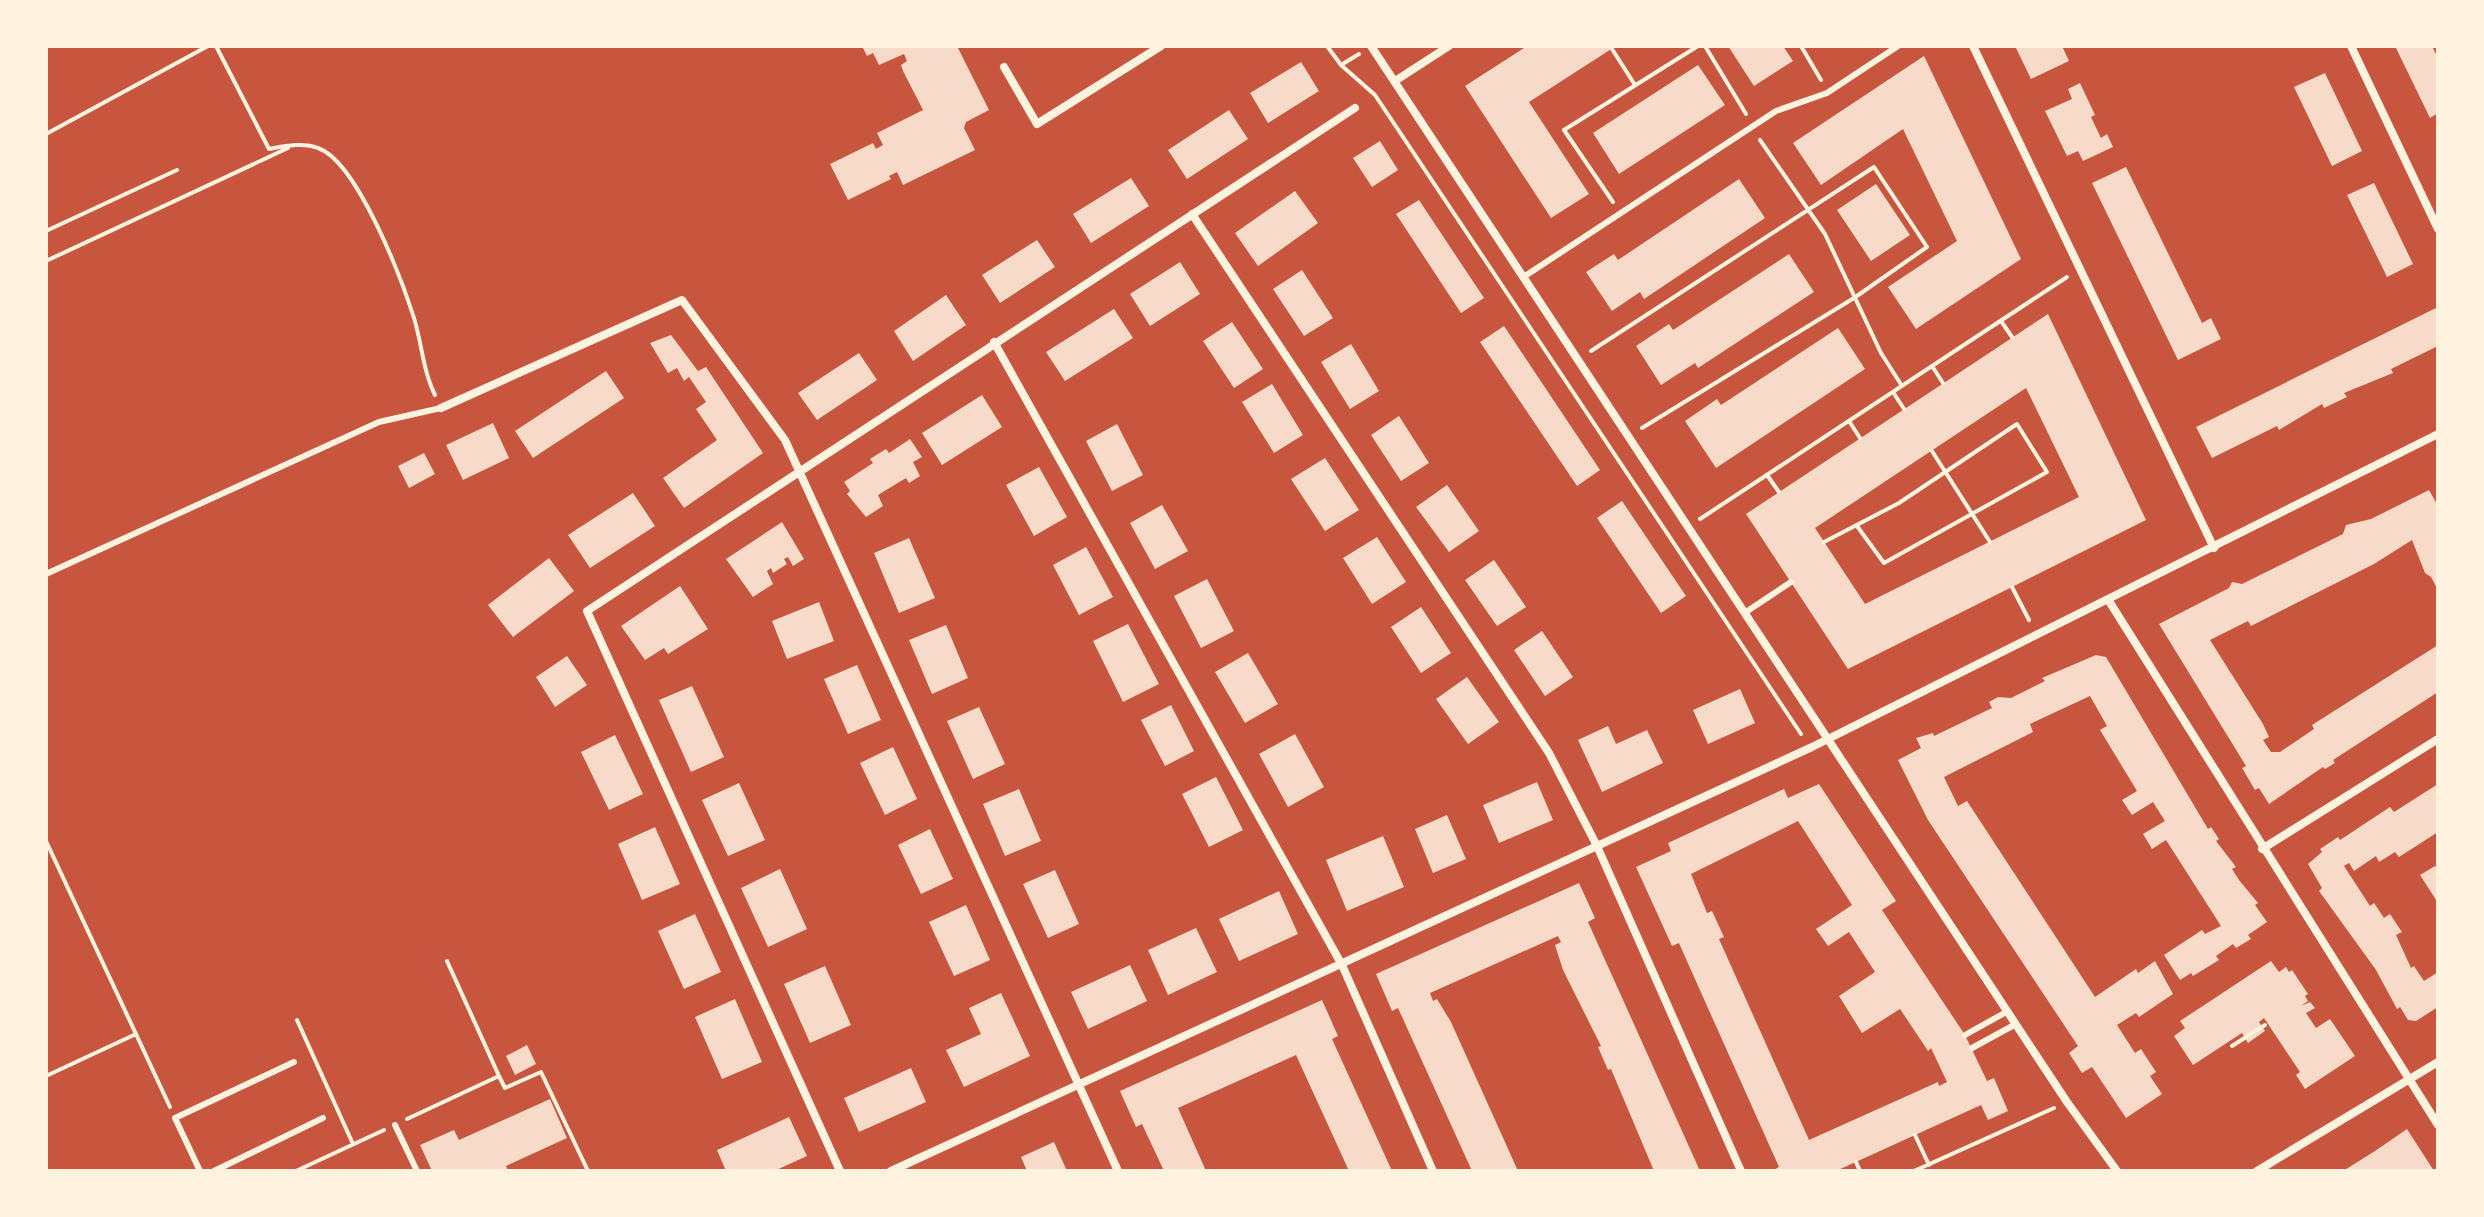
<svg xmlns="http://www.w3.org/2000/svg" width="2484" height="1217" viewBox="0 0 2484 1217" font-family="Cabin,sans-serif">
  <style>
    .building { fill: #f7dbc8; fill-rule: evenodd }
    .lines { fill: none; stroke-linecap: round; stroke-linejoin: round }
    .path { stroke: #fff3e0; stroke-width: 4 }
    .service { stroke: #fff3e0; stroke-width: 6 }
    .minor { stroke: #fff3e0; stroke-width: 8 }
  </style>
  <rect width="100%" height="100%" fill="#c8553d"/>
  <path class="building" d="M862,46H957L989,110L966,122L964,128L975,150L903,185L897,172L889,176L891,179L848,200L830,164L873,143L876,149L883,145L877,133L923,110L903,71L901,65L907,61L904,54L879,65L873,53L867,56Z
    M1527,46H1616L1529,102L1589,194L1551,218L1465,86Z
    M1728,46H1783L1793,61L1754,86Z
    M2015,46H2062L2069,61L2031,79Z
    M2395,46H2432L2438,58V113L2430,118Z
    M1924,56L2021,259L1916,329L1888,287L1957,241L1903,129L1821,185L1793,143Z
    M1301,62L1319,91L1268,123L1250,93Z
    M1698,65L1725,105L1619,174L1593,133Z
    M2325,73L2362,151L2332,166L2294,87Z
    M2080,83L2095,115L2091,117L2101,138L2107,134L2113,147L2083,161L2078,151L2067,156L2045,111L2072,99L2068,89Z
    M1229,110L1248,139L1187,179L1168,150Z
    M1380,141L1398,170L1372,187L1353,158Z
    M2126,167L2202,323L2211,318L2221,339L2178,360L2092,183Z
    M1131,178L1149,206L1091,243L1073,214Z
    M1739,179L1765,218L1644,299L1640,292L1612,311L1586,272L1614,254L1618,260Z
    M2374,183L2413,264L2387,277L2347,195Z
    M1876,184L1910,235L1871,261L1837,210Z
    M1295,191L1318,223L1258,266L1235,233Z
    M1419,200L1484,298L1461,313L1396,214Z
    M1037,240L1055,267L1000,303L982,275Z
    M1789,254L1814,292L1698,368L1695,363L1661,385L1636,346L1669,324L1673,330Z
    M1180,262L1200,294L1150,326L1130,294Z
    M1302,270L1333,318L1304,336L1273,289Z
    M946,295L966,325L913,361L894,331Z
    M2438,307V346L2391,369L2393,373L2344,393L2347,397L2324,408L2322,404L2279,430L2277,426L2212,458L2196,427Z
    M1114,309L1133,338L1065,381L1046,352Z
    M2048,314L2146,520L1848,669L1746,514ZM2026,388L2079,497L1865,604L1815,528Z
    M1232,322L1263,369L1234,388L1203,341Z
    M1504,326L1600,470L1577,486L1480,342Z
    M1838,328L1865,369L1716,468L1685,421L1717,399L1721,405Z
    M671,335L698,371L706,367L763,453L684,508L663,478L717,440L696,409L706,402L689,377L684,381L677,368L668,373L650,343Z
    M1351,344L1379,391L1350,409L1321,362Z
    M859,353L877,380L817,420L798,393Z
    M606,371L624,398L533,458L515,431Z
    M1272,384L1303,435L1274,453L1242,402Z
    M982,395L1002,427L942,465L922,433Z
    M1399,416L1429,463L1401,481L1371,435Z
    M493,423L509,458L463,480L446,445Z
    M1117,424L1143,475L1112,491L1086,441Z
    M910,439L922,457L913,462L920,476L909,483L906,478L878,495L883,506L866,517L847,494L850,491L844,482L873,463L870,459L886,449L889,453Z
    M424,453L435,474L409,488L398,466Z
    M1325,458L1359,510L1325,531L1291,479Z
    M1039,467L1067,517L1034,536L1006,485Z
    M1447,485L1479,531L1449,552L1416,507Z
    M2429,490L2438,506V590L2431,577L2425,573L2412,540L2374,564L2251,626L2248,621L2210,640L2263,724L2269,737L2263,740L2271,752H2280L2314,729L2312,725L2438,645V692L2333,760L2335,763L2325,769L2323,767L2269,804L2259,788L2255,790L2242,768L2246,766L2159,624L2229,588L2232,582L2242,584L2343,534L2346,525L2371,519Z
    M633,493L655,526L590,568L568,535Z
    M1622,501L1686,596L1661,613L1597,518Z
    M1162,505L1188,551L1155,569L1130,523Z
    M782,522L804,559L793,566L788,557L784,559L787,564L773,573L771,568L767,571L773,584L753,597L726,559Z
    M1377,537L1406,582L1372,604L1343,558Z
    M909,538L935,598L899,613L874,553Z
    M1086,547L1113,597L1079,615L1053,565Z
    M549,558L574,591L513,637L488,605Z
    M1494,560L1526,607L1497,626L1465,580Z
    M1207,579L1234,631L1201,648L1174,596Z
    M680,586L708,629L668,654L664,648L645,660L621,626Z
    M819,602L834,641L787,659L772,621Z
    M1421,607L1451,653L1421,673L1391,627Z
    M1128,624L1159,684L1123,702L1093,641Z
    M946,625L968,678L932,694L909,640Z
    M1542,631L1573,677L1545,696L1514,650Z
    M1248,653L1278,704L1245,723L1215,672Z
    M2096,655L2106,657L2208,829L2211,827L2219,839L2216,841L2236,867L2232,869L2239,880L2258,903L2255,905L2267,922L2248,935L2251,939L2236,948L2233,944L2216,956L2219,960L2193,976L2191,973L2180,980L2164,955L2202,930L2205,934L2221,926L2166,840L2152,849L2143,834L2165,821L2153,802L2132,815L2122,800L2137,791L2100,730L2107,726L2090,696L2030,724L2033,732L1944,777L1958,806L1967,801L2095,997L2136,969L2138,973L2155,961L2173,994L2139,1017L2136,1013L2117,1025L2135,1053L2141,1049L2156,1072L2150,1076L2162,1094L2126,1118L2092,1067L2082,1073L2069,1053L2078,1046L1928,820L1898,760L1921,748L1916,738L1933,733L1934,736L1992,708L1989,702L1998,697L2011,698L2045,681L2042,678Z
    M567,656L587,685L555,707L536,677Z
    M857,665L881,720L848,734L824,679Z
    M1467,677L1499,722L1468,744L1436,699Z
    M692,686L724,757L691,772L659,700Z
    M1740,689L1755,723L1708,744L1693,710Z
    M1171,705L1194,751L1165,766L1141,720Z
    M979,707L1005,764L973,779L947,721Z
    M1608,726L1616,744L1647,730L1663,763L1602,792L1578,740Z
    M1295,734L1324,787L1288,807L1259,754Z
    M615,735L643,794L609,810L581,752Z
    M893,747L917,799L885,815L860,763Z
    M1216,777L1243,830L1209,847L1182,794Z
    M1537,782L1553,820L1499,843L1483,805Z
    M739,783L765,840L728,856L702,800Z
    M1819,784L1896,901L1882,910L1965,1035L1987,1081L1994,1078L2008,1111L1988,1120L1981,1105L1836,1171H1772L1779,1167L1682,950L1679,943L1672,946L1636,867L1671,851L1668,843L1784,789L1788,798ZM1798,821L1852,905L1816,929L1828,946L1849,932L1875,972L1839,996L1862,1033L1900,1009L1928,1051L1931,1048L1947,1082L1939,1086L1938,1082L1809,1140L1719,939L1724,937L1712,911L1707,913L1691,874Z
    M2438,784V832L2399,857L2395,852L2379,862L2376,856L2354,871L2349,863L2344,866L2370,906L2374,903L2384,918L2390,914L2402,932L2396,935L2411,968L2414,966L2424,981L2438,972V1007L2416,1021L2408,1020L2400,1007L2397,1009L2376,970L2319,891L2322,888L2308,864L2322,852L2320,849L2338,837L2340,840L2390,807L2394,812Z
    M1019,789L1041,841L1005,856L983,804Z
    M1447,815L1466,859L1433,873L1415,829Z
    M655,827L680,884L642,900L618,844Z
    M930,829L953,879L921,894L898,845Z
    M1383,836L1404,887L1347,911L1326,860Z
    M2435,866L2438,870V903L2420,875Z
    M780,869L807,929L768,947L741,888Z
    M1055,870L1079,924L1048,938L1023,884Z
    M1579,883L1595,918L1588,922L1700,1171H1654L1611,1069L1608,1070L1598,1047L1601,1046L1563,970L1555,945L1561,942L1558,936L1430,993L1433,1001L1437,999L1451,1022L1518,1171H1472L1398,1008L1392,1011L1376,974Z
    M1279,891L1298,934L1239,961L1219,919Z
    M966,905L990,960L954,976L929,922Z
    M695,914L721,972L684,989L658,931Z
    M1196,928L1217,972L1168,995L1148,950Z
    M2271,961L2279,972L2286,967L2289,972L2292,970L2308,994L2305,996L2308,1001L2301,1006L2310,1002L2315,1008L2306,1013L2316,1028L2330,1019L2355,1056L2305,1089L2296,1075L2300,1072L2264,1018L2259,1022L2265,1031L2248,1043L2242,1033L2193,1065L2174,1036L2185,1028L2180,1021Z
    M1130,965L1147,1001L1088,1029L1071,992Z
    M825,966L851,1025L810,1043L784,984Z
    M1001,993L1030,1056L964,1087L946,1050L981,1034L969,1008Z
    M735,999L762,1062L722,1079L695,1017Z
    M1322,1000L1338,1036L1332,1039L1392,1171H1349L1296,1055L1178,1108L1206,1171H1164L1142,1124L1136,1127L1120,1091Z
    M527,1045L536,1064L515,1075L506,1056Z
    M911,1068L926,1102L859,1132L844,1098Z
    M550,1099L567,1138L506,1166L508,1171H432L420,1145L454,1130L459,1140Z
    M789,1117L807,1156L774,1171H726L717,1150Z
    M2407,1129L2434,1171H2343L2375,1151Z
    M1054,1142L1067,1171H1027L1021,1157Z"/>
  <g class="lines">
    <path class="path" d="M216,46L269,149C285,146 303,142 318,148C357,161 402,280 414,318C422,344 423,371 435,395
      M1327,46L1341,65L1375,95L1801,734
      M1705,46L1746,114
      M1801,46L1821,80
      M1612,49L1635,85
      M1341,65L1359,54
      M46,134L208,46
      M1760,140L1825,234L1881,353L1902,386
      M1613,202L1564,130L1698,46
      M46,231L177,170
      M46,261L288,148
      M2001,321L2012,337
      M1591,351L1874,167L1927,247L1854,298L1642,428
      M1932,366L1943,383
      M1893,392L1904,409
      M1849,421L1860,438
      M1932,451L1990,542
      M1767,475L1779,492
      M1700,519L2067,277
      M1824,542L1899,503L2017,424L2047,472L1884,563L1857,526
      M2012,587L2029,620
      M46,841L170,1107
      M447,961L499,1076
      M297,1020L353,1144
      M2232,1046L2265,1025
      M46,1076L136,1034
      M407,1119L499,1076L505,1088L541,1072L588,1171
      M1915,1135L1929,1165
      M1856,1162L1860,1171
      M296,1171L384,1130
      M1914,1171L2054,1108"/>
    <path class="service" d="M1525,276L1776,111L1827,93L1898,46
      M46,574L379,422L441,408
      M1746,612L1791,582
      M1965,1035L2008,1011
      M1972,1048L2016,1024
      M395,1125L417,1171
      M200,1171L175,1118L294,1062
      M214,1171L323,1118"/>
    <path class="minor" d="M1371,46L2067,1102L2117,1171
      M1973,46L2214,548
      M2351,46L2438,229
      M1004,67L1037,124L1161,46
      M1395,81L1449,46
      M1192,214L1549,753L1597,846L1741,1171
      M994,342L1342,965L1433,1171
      M441,408L682,300L785,440L1118,1171
      M2109,601L2438,1125
      M2262,849L2438,739
      M840,1171L587,611L1355,108
      M891,1171L1812,747L2438,434
      M2257,1171L2438,1062"/>
  </g>
  <rect width="2484" height="1217" fill="none" stroke="#fff3e0" stroke-width="96"/>
</svg>
